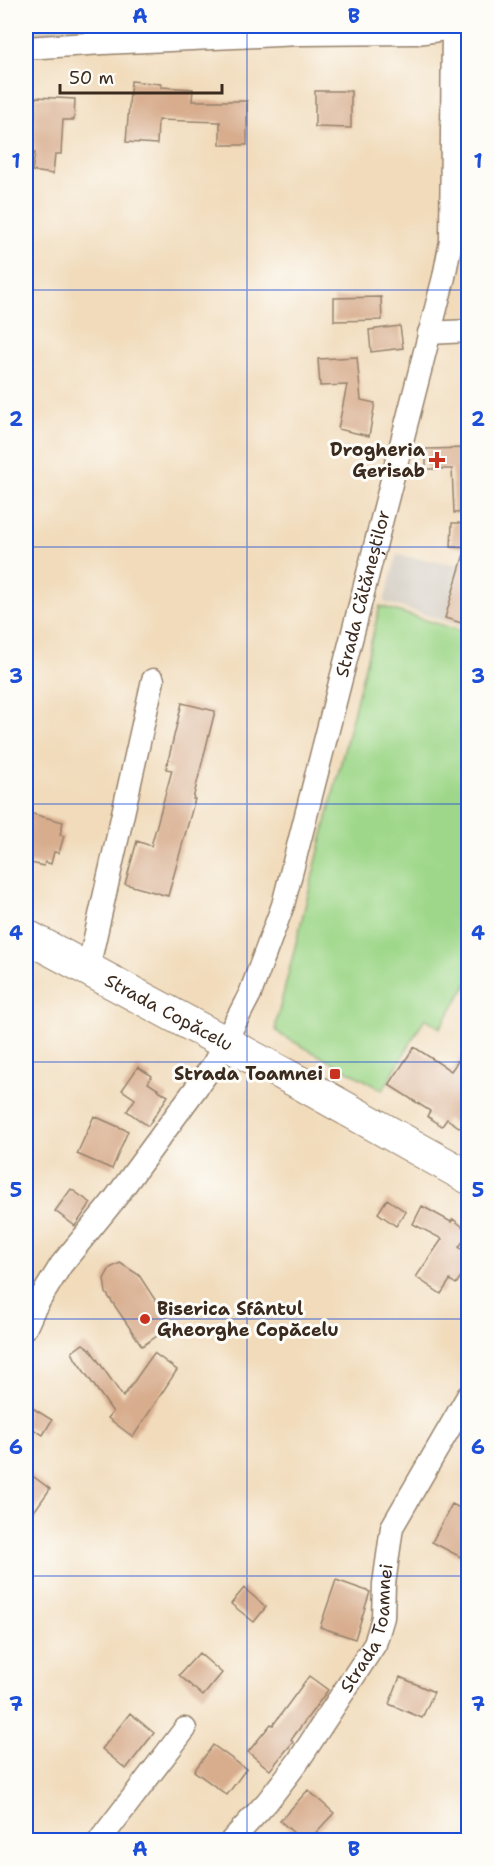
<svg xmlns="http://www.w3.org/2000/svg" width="494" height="1866" viewBox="0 0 494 1866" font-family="'Shantell Sans',sans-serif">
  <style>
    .industrial { fill: #cbc3b8 }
    .green { fill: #9ed789; stroke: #6c8054; stroke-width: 1.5 }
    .building { fill: #d8ad8e }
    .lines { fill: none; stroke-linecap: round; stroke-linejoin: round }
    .street-casing { stroke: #96826c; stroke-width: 25 }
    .primary-casing { stroke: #96826c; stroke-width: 35 }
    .street { stroke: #fff; stroke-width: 22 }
    .primary { stroke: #fff; stroke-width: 33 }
    .grid { fill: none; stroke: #1d4ed8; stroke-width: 1.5; stroke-opacity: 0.55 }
    .poi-dot { fill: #c8321e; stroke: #fdfcf7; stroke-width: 2 }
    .labels { text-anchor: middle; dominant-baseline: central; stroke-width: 6; stroke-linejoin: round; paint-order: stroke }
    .poi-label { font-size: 18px; font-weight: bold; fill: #3b2a1e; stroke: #fdfcf7; text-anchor: end }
    .street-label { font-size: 18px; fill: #3b2a1e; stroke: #fdfcf7 }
    .neatline { fill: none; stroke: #1d4ed8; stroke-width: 2 }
    .grid-label { font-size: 20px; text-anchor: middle; font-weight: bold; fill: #1d4ed8 }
  </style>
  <rect width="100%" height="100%" fill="#fdfcf7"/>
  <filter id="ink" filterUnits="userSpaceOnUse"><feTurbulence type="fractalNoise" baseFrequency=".0167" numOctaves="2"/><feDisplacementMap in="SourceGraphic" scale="12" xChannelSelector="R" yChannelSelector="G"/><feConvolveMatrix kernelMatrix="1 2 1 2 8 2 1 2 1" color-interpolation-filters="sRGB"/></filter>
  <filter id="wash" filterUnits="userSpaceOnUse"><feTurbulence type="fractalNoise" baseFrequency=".008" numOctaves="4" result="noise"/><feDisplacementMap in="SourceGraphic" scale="24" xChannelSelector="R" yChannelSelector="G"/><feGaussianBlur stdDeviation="1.35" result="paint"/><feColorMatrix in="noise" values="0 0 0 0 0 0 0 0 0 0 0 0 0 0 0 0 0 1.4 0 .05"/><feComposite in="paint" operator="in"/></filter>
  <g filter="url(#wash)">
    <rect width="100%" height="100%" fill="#f1dbbb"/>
    <path class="industrial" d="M26,26H413L26,40Z
      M397,555L468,566V628L384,602Z"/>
    <path class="green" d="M380,606L468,633V983L440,1028L425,1018L383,1090L281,1035L276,1030V1023Z"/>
    <g id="blocks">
      <path class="building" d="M131,81L161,84V87L193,89L192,101H247V145H220V122L158,120L157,144L126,142Z
        M315,91H351V128L315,127Z
        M36,97L75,99L74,120H63L61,154H55L53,174L32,171L35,153H33Z
        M381,297L382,320L334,321V298Z
        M400,326L403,348L371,352L369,330Z
        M357,357L361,400L375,403L369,436L338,429L347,385L320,386L318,359Z
        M468,448V512L454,513L452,469H426V449Z
        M452,523H468V548L451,547Z
        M464,554L468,555V625L445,618Z
        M182,703L215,711L193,799H195L168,896L125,884L137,841L151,846L172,770L166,769Z
        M29,813L63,822L60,835L64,836L59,853L54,852L51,864L45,862L44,866L26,862V826Z
        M414,1047L451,1071L468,1047V1133L447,1119L442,1126L427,1116L430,1111L389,1085Z
        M138,1067L152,1076L148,1083L168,1096L148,1126L127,1111L135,1099L122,1090Z
        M94,1116L128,1131L112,1169L77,1154Z
        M71,1189L91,1203L75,1226L55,1211Z
        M387,1199L406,1212L396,1226L378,1213Z
        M422,1206L451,1222L453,1219L468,1231V1234L459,1247L468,1254V1266L456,1284L450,1280L441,1294L416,1277L442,1239L413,1224Z
        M120,1263L139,1275L172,1326L142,1346L106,1293L104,1279L110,1268Z
        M83,1344L90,1349L123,1397L154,1353L177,1370L133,1437L108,1418L113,1412L76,1360L72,1352Z
        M26,1404L52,1420L43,1435L26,1425Z
        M26,1471L50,1489L26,1523Z
        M452,1504L468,1512V1561L432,1542Z
        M336,1580L370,1592L355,1639L320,1627Z
        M244,1588L266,1607L254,1622L231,1604Z
        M199,1653L222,1673L203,1696L179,1675Z
        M309,1676L328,1690L291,1740L293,1742L270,1770L248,1752L271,1724L273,1725Z
        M400,1677L434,1692L422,1718L389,1704Z
        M130,1713L154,1733L126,1769L102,1749Z
        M213,1745L246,1769L227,1795L194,1771Z
        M308,1790L334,1813L309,1840H302L280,1821Z"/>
    </g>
  </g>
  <g filter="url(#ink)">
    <use href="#blocks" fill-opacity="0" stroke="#96826c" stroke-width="1.5"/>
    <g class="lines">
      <defs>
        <g id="street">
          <path d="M26,48L103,43L300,34L417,33L453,28"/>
          <path d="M429,333L468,331"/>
          <path d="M88,969L153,680"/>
          <path id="s1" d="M26,1327L34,1309L61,1265L114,1200L213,1065L250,994L283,905L444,277L451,241L453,26"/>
          <path d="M100,1840L185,1729"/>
          <path id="s2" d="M232,1840L267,1802L297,1763L375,1644L383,1617L384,1584L392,1527L468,1396"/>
        </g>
        <g id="primary">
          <path id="s3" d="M26,936L302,1084L468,1177"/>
        </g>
      </defs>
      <use href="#street" class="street-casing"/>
      <use href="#primary" class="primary-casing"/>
      <use href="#street" class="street"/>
      <use href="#primary" class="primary"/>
    </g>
  </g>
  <path class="grid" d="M247,26V1840M26,290H468M26,547H468M26,804H468M26,1062H468M26,1319H468M26,1576H468"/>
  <g class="poi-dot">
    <path d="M434 451h6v6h6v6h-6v6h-6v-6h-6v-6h6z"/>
    <rect x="329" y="1068" width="12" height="12" rx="3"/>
    <circle cx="145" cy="1319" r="6"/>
  </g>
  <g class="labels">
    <g class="poi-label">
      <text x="425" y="450">Drogheria<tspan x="425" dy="21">Gerisab</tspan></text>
      <text x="323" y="1074">Strada Toamnei</text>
      <text x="157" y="1309" text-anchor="start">Biserica Sfântul<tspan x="157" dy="21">Gheorghe Copăcelu</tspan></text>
    </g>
    <g class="street-label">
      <text stroke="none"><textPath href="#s1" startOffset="819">Strada Cătăneștilor</textPath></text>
      <text stroke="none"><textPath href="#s3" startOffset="162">Strada Copăcelu</textPath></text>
      <text stroke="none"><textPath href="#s2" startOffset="256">Strada Toamnei</textPath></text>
    </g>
  </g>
  <rect width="494" height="1866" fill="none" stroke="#fdfcf7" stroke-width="66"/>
  <path d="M60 84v9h162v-9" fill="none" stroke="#3b2a1e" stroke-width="3"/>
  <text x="69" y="84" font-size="18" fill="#3b2a1e" stroke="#fdfcf7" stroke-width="4.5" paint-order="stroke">50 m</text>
  <rect x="33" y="33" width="428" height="1800" class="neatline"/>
  <g class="grid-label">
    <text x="140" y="23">A</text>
    <text x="354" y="23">B</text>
    <text x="16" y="168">1</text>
    <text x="478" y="168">1</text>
    <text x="16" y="426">2</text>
    <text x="478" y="426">2</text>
    <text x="16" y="683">3</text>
    <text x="478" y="683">3</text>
    <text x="16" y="940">4</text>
    <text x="478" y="940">4</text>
    <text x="16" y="1197">5</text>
    <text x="478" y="1197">5</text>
    <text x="16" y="1454">6</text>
    <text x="478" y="1454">6</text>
    <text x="16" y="1711">7</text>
    <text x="478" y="1711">7</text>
    <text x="140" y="1856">A</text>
    <text x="354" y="1856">B</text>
  </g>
</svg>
